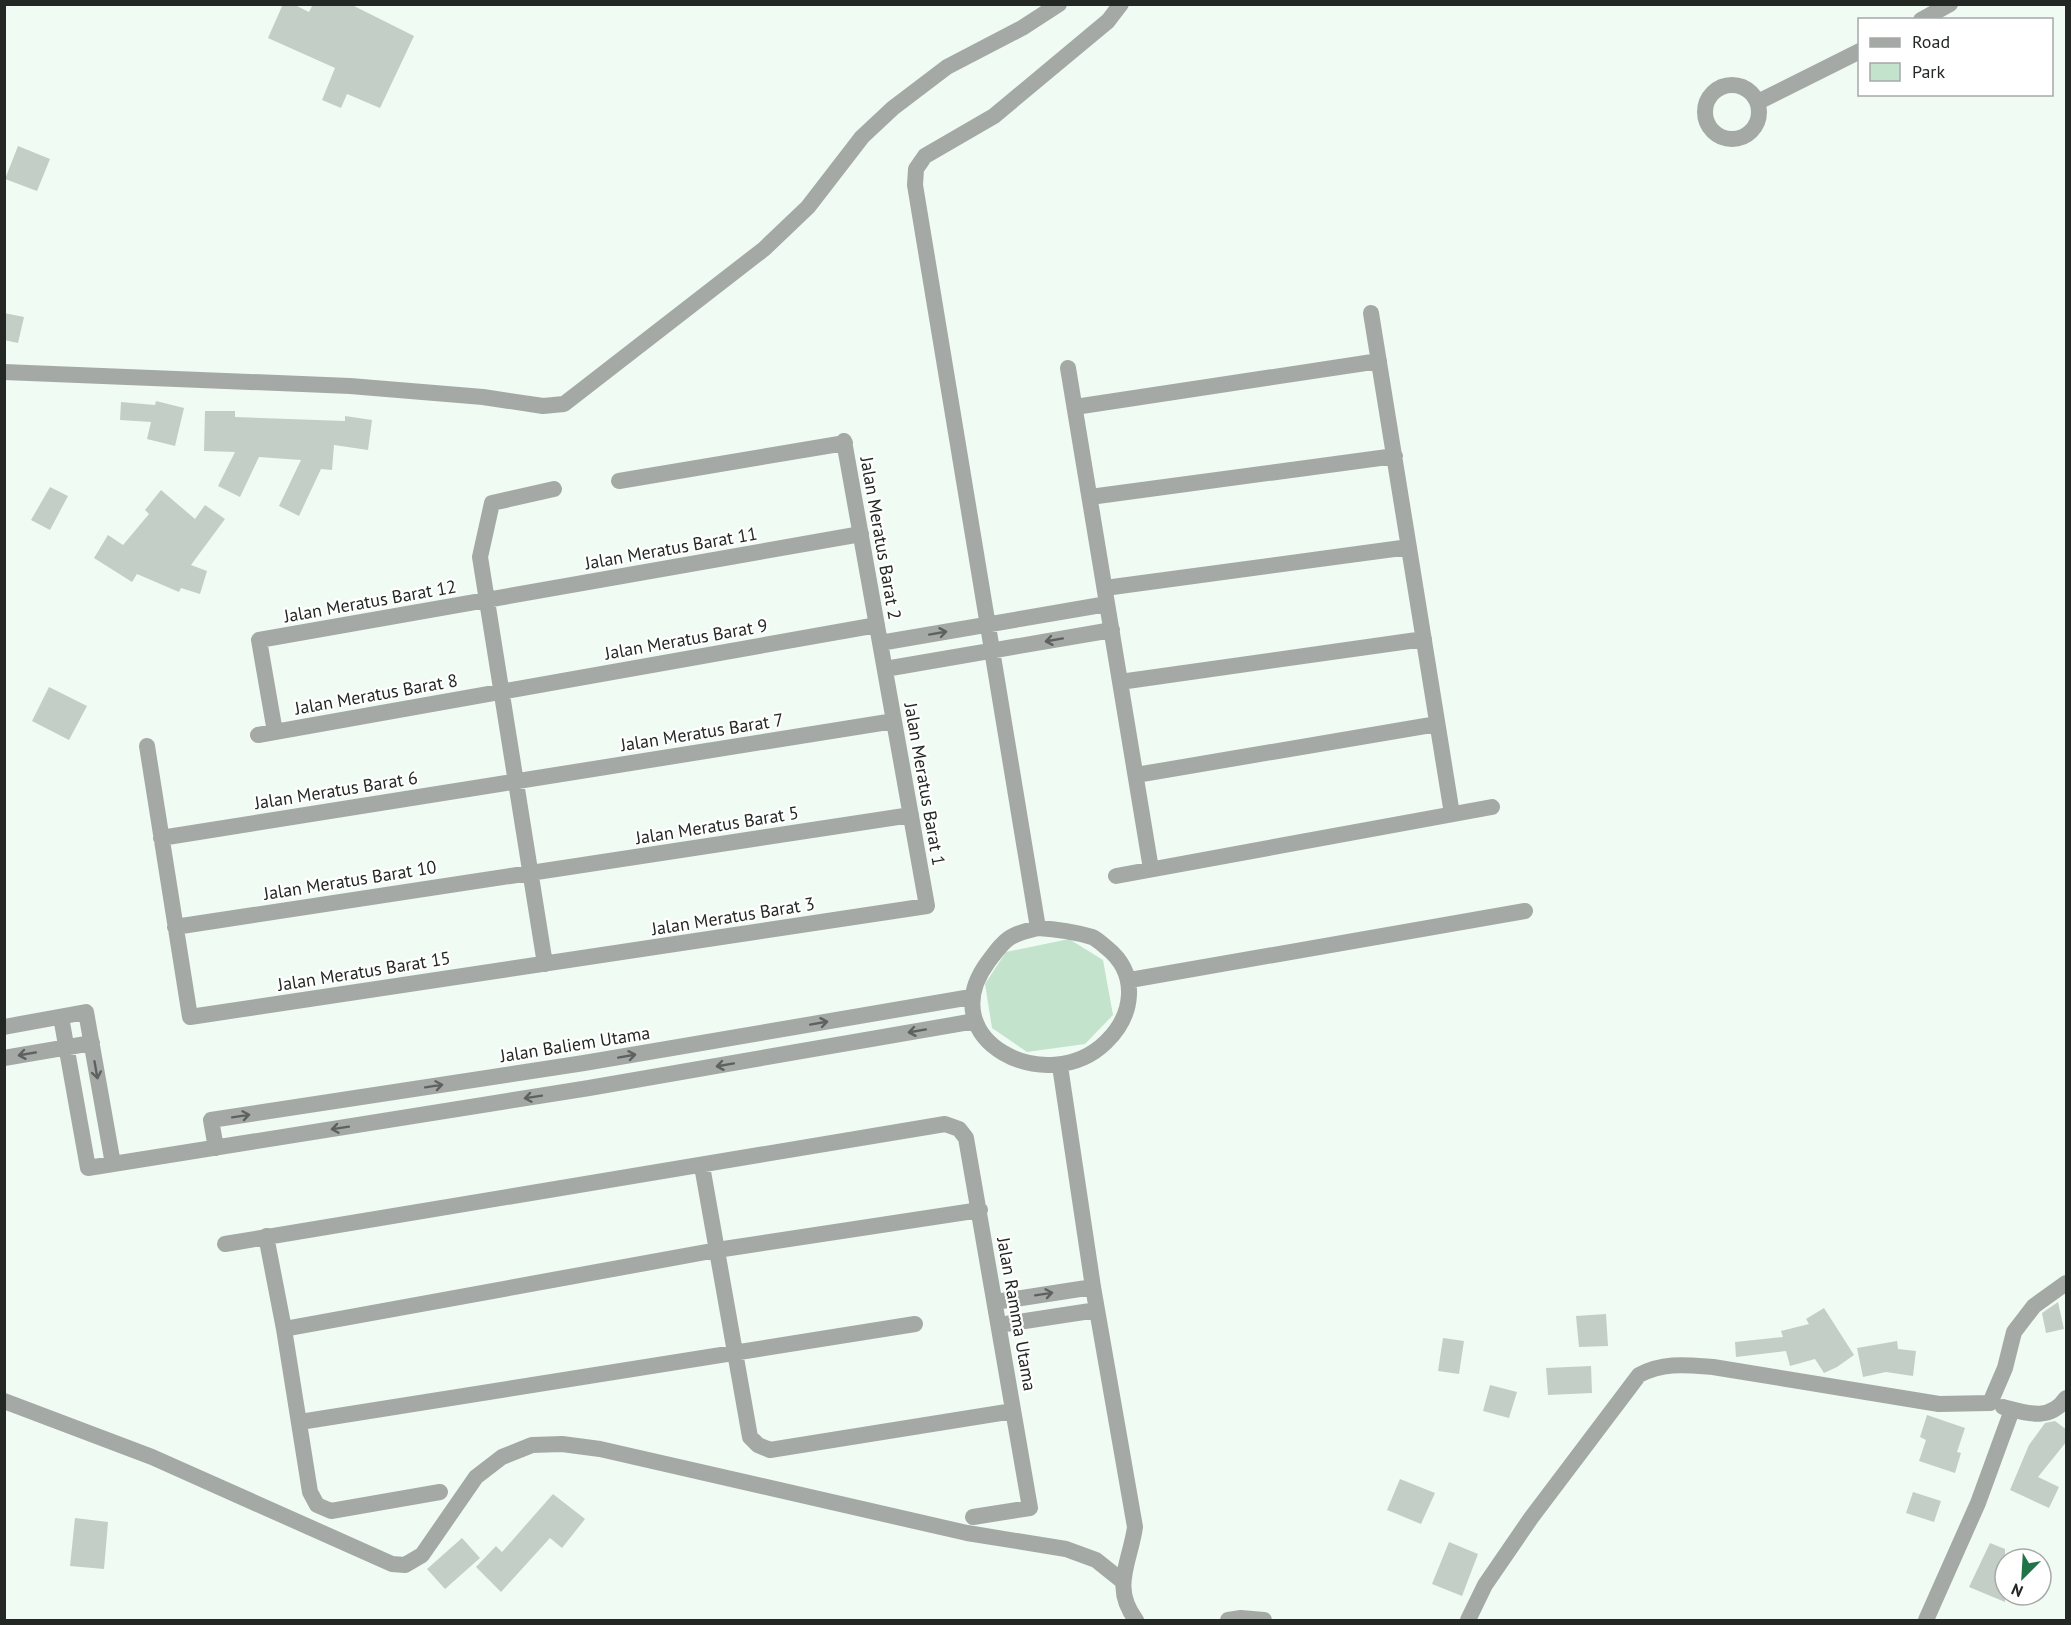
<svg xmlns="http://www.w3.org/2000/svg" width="2071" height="1625" viewBox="0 0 2071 1625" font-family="'PT Sans',sans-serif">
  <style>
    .green { fill: #c3e3cd }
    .building { fill: #c3cfc6 }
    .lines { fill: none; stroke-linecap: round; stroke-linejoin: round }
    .minor { stroke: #a5a9a6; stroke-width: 16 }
    .oneway { stroke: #5e625f }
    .labels { text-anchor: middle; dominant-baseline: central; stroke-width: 4.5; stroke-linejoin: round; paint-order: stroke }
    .street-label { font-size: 18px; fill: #242825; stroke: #fff }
  </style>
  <rect width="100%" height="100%" fill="#f0fbf3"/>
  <path class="green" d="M1069,939L1103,960L1113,1015L1085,1044L1027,1052L992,1028L985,984L1006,952Z"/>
  <path class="building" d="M283,4H293L309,12L313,4H350L414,36L380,108L347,94L341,108L322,100L335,68L268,38Z
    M18,146L50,159L37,191L5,179Z
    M4,313L24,317L18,343L4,340Z
    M156,401L184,408L175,446L147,439L151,422L120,420L121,402L155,405Z
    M205,411H235V417L345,421V416L372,420L368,450L334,445L332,470L321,469L299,516L279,506L301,460L259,457L240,497L218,486L235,452L204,451Z
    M50,487L68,496L50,530L31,520Z
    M161,490L195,519L205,505L225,519L191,565L207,571L200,594L181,588L179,592L137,574L132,582L94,558L108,535L123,545L149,514L145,510Z
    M49,687L87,706L69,740L32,721Z
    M2058,1302L2064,1329L2046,1333L2042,1313Z
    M1824,1308L1854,1355L1837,1367L1824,1373L1815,1359L1790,1366L1786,1351L1736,1357L1735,1342L1783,1337L1781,1331L1809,1324L1806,1319Z
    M1606,1314L1608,1346L1579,1347L1576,1316Z
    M1443,1338L1464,1341L1459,1374L1438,1371Z
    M1897,1341L1898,1349L1916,1351L1913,1376L1886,1372L1863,1377L1857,1348Z
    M1591,1366L1592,1393L1548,1395L1546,1368Z
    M1490,1385L1517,1392L1509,1418L1483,1411Z
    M1927,1415L1965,1428L1957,1452L1961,1453L1955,1473L1919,1461L1926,1440L1920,1437Z
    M2055,1421L2067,1430V1441L2038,1477L2059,1487L2049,1508L2010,1490L2029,1445L2045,1423Z
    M1400,1479L1435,1493L1421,1524L1387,1510Z
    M1913,1492L1941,1501L1934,1522L1906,1513Z
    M553,1494L585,1519L562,1548L550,1538L501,1592L476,1567L496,1546L502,1552Z
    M75,1518L108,1522L104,1569L70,1566Z
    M462,1538L480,1558L445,1589L427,1569Z
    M1449,1542L1478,1554L1462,1596L1432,1584Z
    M1990,1543L2005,1549V1602L1969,1587Z"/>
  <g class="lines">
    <path class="minor" d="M1921,20L1950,4
      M1705 112a27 27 0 1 1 54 0a27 27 0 1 1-54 0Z
      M1758,102L1860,51
      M1371,313L1452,814
      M1068,368L1151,869
      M4,372L350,386L483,397L543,406L564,404L764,249L808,207L862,137L893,108L947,67L1022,28L1059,4
      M1075,407L1379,361
      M619,481L845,443
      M1090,497L1395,456
      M1105,588L1409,547
      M880,643L1107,604
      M885,669L1112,630
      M1120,682L1424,639
      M275,732L259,640L861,534
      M258,735L877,625
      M147,746L190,1017L927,906L844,441
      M1136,775L1437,724
      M161,838L894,721
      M1116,876L1492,807
      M175,927L911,815
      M1038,928L915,185L916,169L925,156L994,116L1108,21L1121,4
      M1038,928C1055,929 1075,932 1092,937C1097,939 1102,944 1107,948C1139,974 1134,1015 1106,1042C1048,1099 930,1041 988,962C1006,938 1008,935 1038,928Z
      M545,964L480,557L492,503L554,489
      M1130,980L1525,911
      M61,1017L88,1168L589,1088L975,1021
      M4,1027L86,1012L113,1164
      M4,1058L92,1043
      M1060,1066L1093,1287L1135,1527C1130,1563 1111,1587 1136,1620
      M216,1148L211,1120L584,1063L971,997
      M702,1166L750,1437L758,1445L770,1450L1013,1411
      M266,1236L284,1329L310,1492L317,1505L331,1511L440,1492
      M225,1244L945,1124L959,1129L966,1138L1030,1508L973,1517
      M995,1302L1093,1287
      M999,1325L1097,1310
      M284,1329L717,1250L980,1210
      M4,1401L152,1457L392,1564L405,1565L422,1555L476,1477L502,1457L532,1445L562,1444L600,1449L967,1533L1066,1549L1096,1560L1121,1580
      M2003,1407C2026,1413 2050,1422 2066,1398
      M300,1422L915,1324
      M1228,1620L1241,1618L1264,1620
      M1468,1620L1485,1585L1531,1518L1639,1375C1664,1362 1686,1365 1713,1367L1939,1404L1990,1403L2005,1368L2014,1332L2034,1306L2066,1283
      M1926,1620L1978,1503L2012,1410"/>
  </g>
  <defs><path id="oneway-shaft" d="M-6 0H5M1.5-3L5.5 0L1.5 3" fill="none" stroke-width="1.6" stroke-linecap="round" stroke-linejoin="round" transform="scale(1.5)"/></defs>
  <g class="oneway">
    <use href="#oneway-shaft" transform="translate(938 633) rotate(-10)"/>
    <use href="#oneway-shaft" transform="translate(1054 640) rotate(170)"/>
    <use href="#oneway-shaft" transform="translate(819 1023) rotate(-10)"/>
    <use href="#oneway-shaft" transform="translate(917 1031) rotate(170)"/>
    <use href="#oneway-shaft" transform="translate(27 1054) rotate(170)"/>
    <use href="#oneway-shaft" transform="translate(627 1056) rotate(-10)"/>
    <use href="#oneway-shaft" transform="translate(725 1065) rotate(170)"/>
    <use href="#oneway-shaft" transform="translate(96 1070) rotate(80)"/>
    <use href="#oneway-shaft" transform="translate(434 1086) rotate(-9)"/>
    <use href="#oneway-shaft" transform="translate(533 1097) rotate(171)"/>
    <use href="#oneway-shaft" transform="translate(241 1116) rotate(-9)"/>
    <use href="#oneway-shaft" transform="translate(340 1128) rotate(171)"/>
    <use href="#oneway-shaft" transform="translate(1044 1294) rotate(-9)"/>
  </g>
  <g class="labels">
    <g class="street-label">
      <text transform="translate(881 538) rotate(80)">Jalan Meratus Barat 2</text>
      <text transform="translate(671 548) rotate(-10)">Jalan Meratus Barat 11</text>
      <text transform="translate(370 601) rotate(-10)">Jalan Meratus Barat 12</text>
      <text transform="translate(686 639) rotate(-10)">Jalan Meratus Barat 9</text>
      <text transform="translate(376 694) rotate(-10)">Jalan Meratus Barat 8</text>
      <text transform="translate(702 732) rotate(-9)">Jalan Meratus Barat 7</text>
      <text transform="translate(925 784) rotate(80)">Jalan Meratus Barat 1</text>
      <text transform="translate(336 790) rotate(-9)">Jalan Meratus Barat 6</text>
      <text transform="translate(717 825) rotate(-9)">Jalan Meratus Barat 5</text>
      <text transform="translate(350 880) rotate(-9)">Jalan Meratus Barat 10</text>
      <text transform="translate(733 916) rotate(-9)">Jalan Meratus Barat 3</text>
      <text transform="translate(364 971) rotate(-9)">Jalan Meratus Barat 15</text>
      <text transform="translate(575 1044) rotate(-9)">Jalan Baliem Utama</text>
      <text transform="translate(1017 1314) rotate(80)">Jalan Ramma Utama</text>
    </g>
  </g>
  <rect width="2071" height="1625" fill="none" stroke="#242825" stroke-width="12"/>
  <rect x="1858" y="18" width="195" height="78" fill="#ffffff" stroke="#a7a9a8" stroke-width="1.5"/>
  <rect x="1870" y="38" width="30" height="9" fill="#a5a9a6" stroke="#a7a9a8" stroke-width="1.5"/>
  <text x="1912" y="48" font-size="18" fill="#242825">Road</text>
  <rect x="1870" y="63" width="30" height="18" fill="#c3e3cd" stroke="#a7a9a8" stroke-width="1.5"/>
  <text x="1912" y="78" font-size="18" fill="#242825">Park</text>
  <g transform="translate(2023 1577) rotate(204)"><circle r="28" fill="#ffffff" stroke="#a7a9a8" stroke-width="1.5"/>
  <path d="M0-4.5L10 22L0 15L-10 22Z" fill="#217447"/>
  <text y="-9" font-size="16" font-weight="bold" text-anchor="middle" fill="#242825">N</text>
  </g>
</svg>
